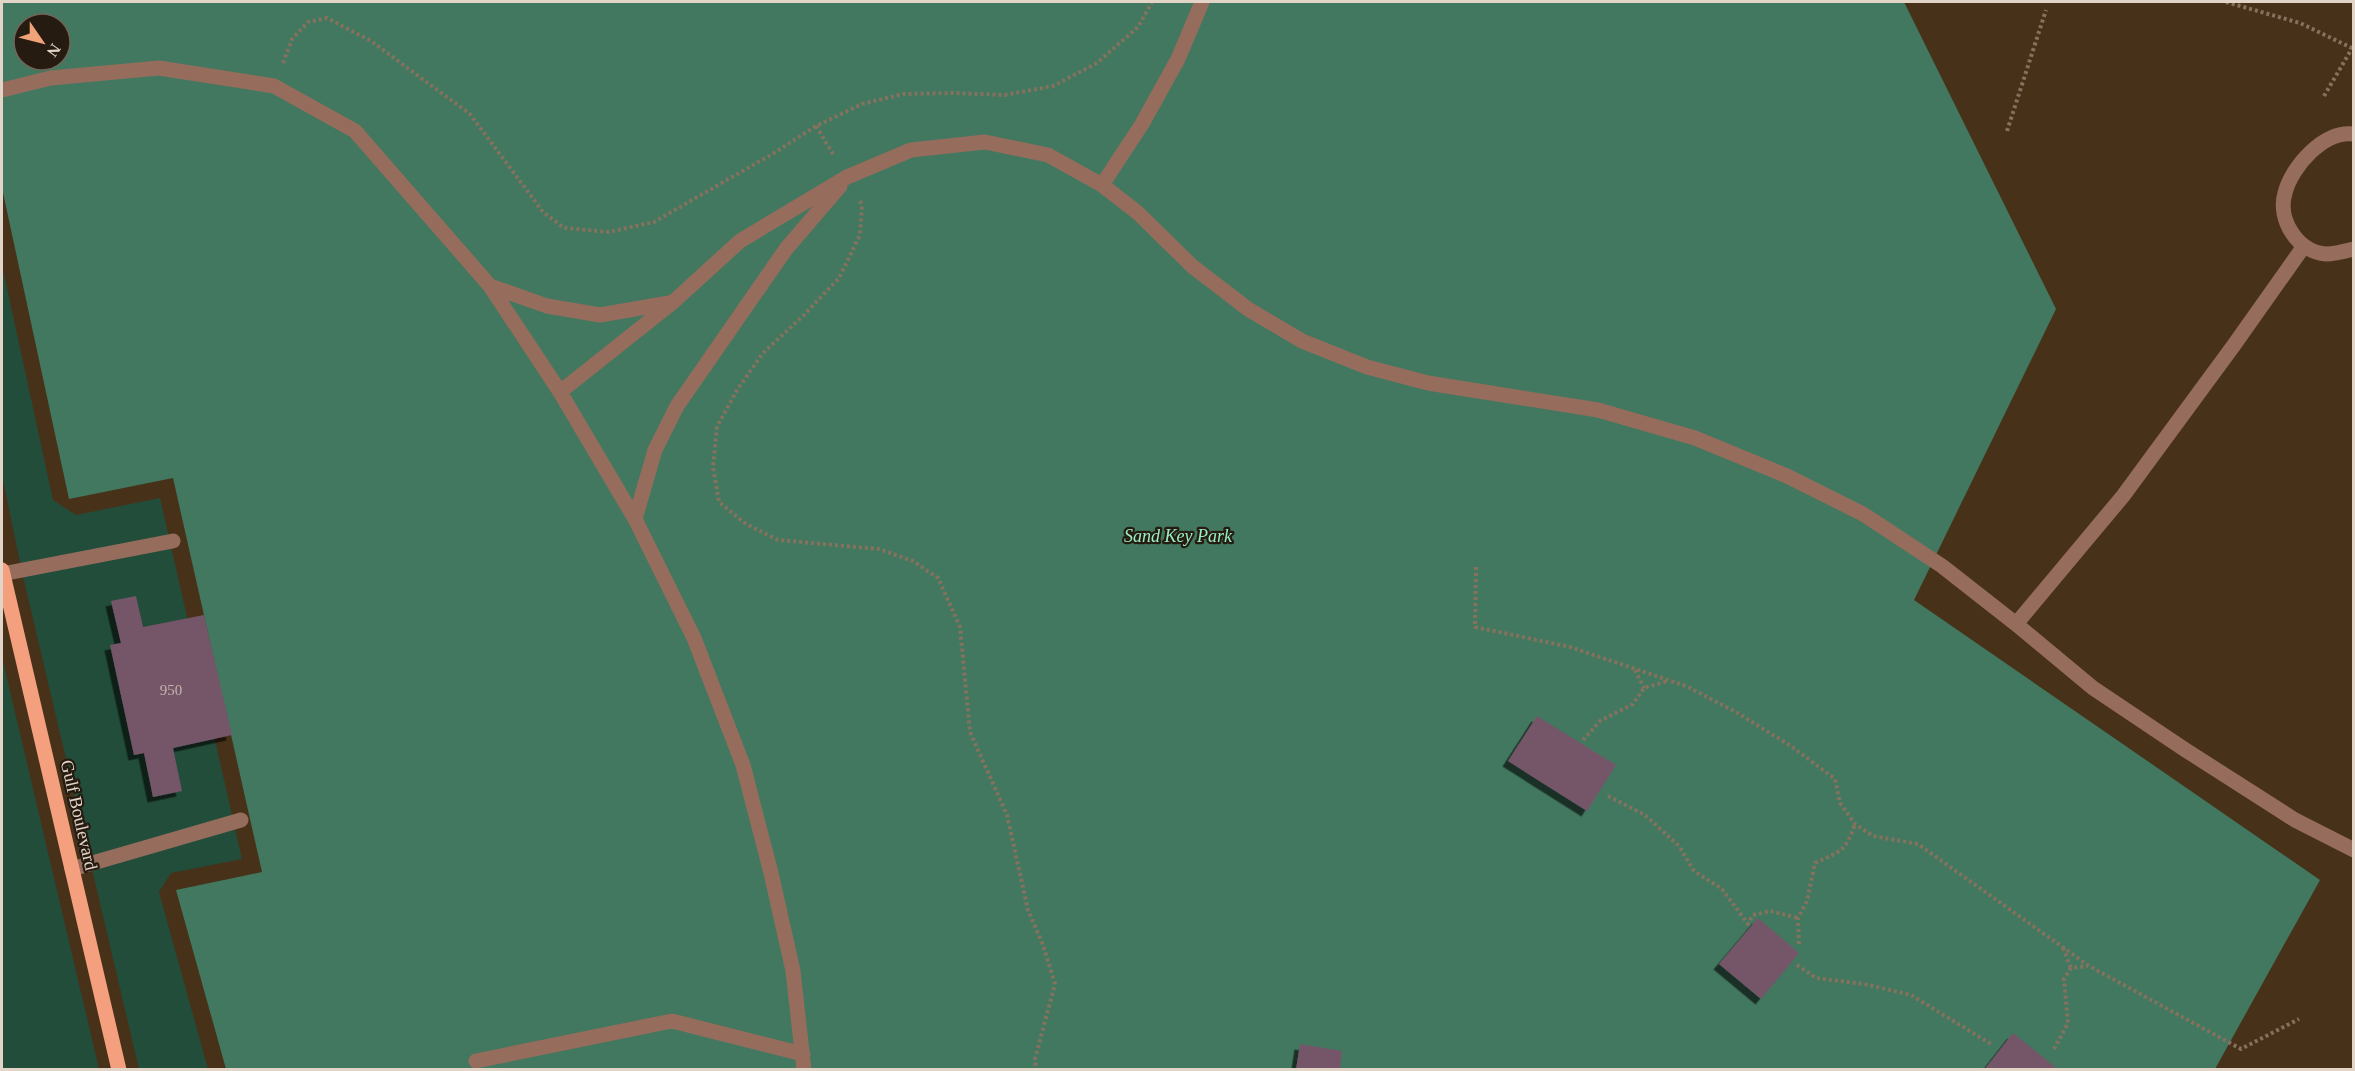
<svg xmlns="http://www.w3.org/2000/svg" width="2355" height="1071" viewBox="0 0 2355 1071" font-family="Georgia,serif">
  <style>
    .green { fill: #224d3a }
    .forest { fill: #41785f; fill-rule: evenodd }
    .building { fill: #755668; filter: url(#shadow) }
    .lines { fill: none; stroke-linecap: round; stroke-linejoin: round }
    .path { stroke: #85725e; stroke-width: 4; stroke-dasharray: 3 3; stroke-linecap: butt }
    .minor { stroke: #966c5c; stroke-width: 15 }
    .major { stroke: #f49f7e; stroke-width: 15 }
    .labels { text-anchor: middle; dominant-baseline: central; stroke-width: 4.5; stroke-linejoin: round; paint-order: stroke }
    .number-label { font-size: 15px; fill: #c7b4ae }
    .park-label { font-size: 18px; font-style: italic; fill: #97edc4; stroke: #251b11 }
    .street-label { font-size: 18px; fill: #e2d4c6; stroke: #251b11 }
  </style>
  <defs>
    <filter id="shadow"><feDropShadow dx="-5.5" dy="5.5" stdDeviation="0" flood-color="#0009"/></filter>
  </defs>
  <rect width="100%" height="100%" fill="#473119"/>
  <path class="green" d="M2,265L53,500L76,515L160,498L242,859L171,873L159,892L208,1069H139L22,572L2,475Z
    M2,657L99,1069H2Z"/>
  <path class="forest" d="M2,2H1904L2056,309L1914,600L2320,880L2215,1069H226L176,890L262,872L173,478L69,499L2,188ZM24,24H60V60H24Z"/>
  <path class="building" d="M136,596L143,627L204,615L232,735L173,748L182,791L153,797L144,753L134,755L110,645L121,643L111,601Z
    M1537,716L1616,765L1587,811L1508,761Z
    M1758,918L1799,953L1761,999L1719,964Z
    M2013,1033L2059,1070H1984Z
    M1300,1044L1342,1051L1340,1070H1296Z"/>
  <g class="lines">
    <path class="path" d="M2226,2L2300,23L2354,49
      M283,63L292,39L308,22L327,18L371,41L470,114L543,212L564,228L609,232L654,222L774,153L816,126L862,104L903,94L955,93L1005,95L1053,86L1097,63L1138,27L1152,2
      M2324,96L2354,45
      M816,126L834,156
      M2007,131L2046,10
      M860,201L862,205L860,235L839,278L803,316L763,353L737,390L717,427L713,467L719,502L746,524L778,540L879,549L913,561L938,578L960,627L970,732L1007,815L1028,910L1043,945L1055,984L1035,1059L1036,1070
      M1476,567L1475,627L1570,647L1686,686L1736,712L1791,746L1835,779L1840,803L1855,824L1873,836L1918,844L2089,966L2241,1049L2299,1019
      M1635,670L1644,688
      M1583,740L1600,721L1633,704L1644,688L1668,681
      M1608,796L1645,815L1679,846L1694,871L1722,889L1748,924L1753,915L1770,911L1798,918
      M1799,944L1798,918L1807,901L1815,863C1841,851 1846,851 1855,824
      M2063,948L2071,968
      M1797,965L1816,978L1864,984L1911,995L1991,1044
      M2054,1049L2068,1023L2064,979L2071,968L2088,966"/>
    <path class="minor" d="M2,90L51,78L159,68L274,86L355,131L490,286L560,392L635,519L694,638L743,765L771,873L793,971L804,1070
      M2354,134C2324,130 2292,166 2285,193C2277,220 2298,252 2326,254C2335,254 2346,251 2354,249
      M1102,185L1142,124L1178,59L1202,2
      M490,286L547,306L600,315L669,303
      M560,392L672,303L740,241L847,177L911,150L985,142L1048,155L1102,185L1138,213L1192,266L1248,309L1302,341L1367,367L1428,383L1598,410L1695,438L1787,476L1863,514L1942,566L2016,624L2093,688L2184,749L2295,820L2354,850
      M635,519L655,450L677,406L786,249L840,186
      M2,574L173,541
      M2016,624L2123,496L2234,345L2304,246
      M72,869L241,820
      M476,1061L672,1021L803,1054"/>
    <path class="major" d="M2,570L119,1070"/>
  </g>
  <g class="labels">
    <g class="number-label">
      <text x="171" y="690">950</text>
    </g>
    <g class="park-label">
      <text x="1178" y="536">Sand Key Park</text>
    </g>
    <g class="street-label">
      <text transform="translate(79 815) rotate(77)">Gulf Boulevard</text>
    </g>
  </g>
  <rect width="2355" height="1071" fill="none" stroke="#e2d4c6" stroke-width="6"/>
  <g transform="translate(42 42) rotate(125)"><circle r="28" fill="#251b11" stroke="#716559" stroke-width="1.5"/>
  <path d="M0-4.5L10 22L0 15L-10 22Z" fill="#f0a279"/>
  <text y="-9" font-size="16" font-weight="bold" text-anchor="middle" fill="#e2d4c6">N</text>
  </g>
</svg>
